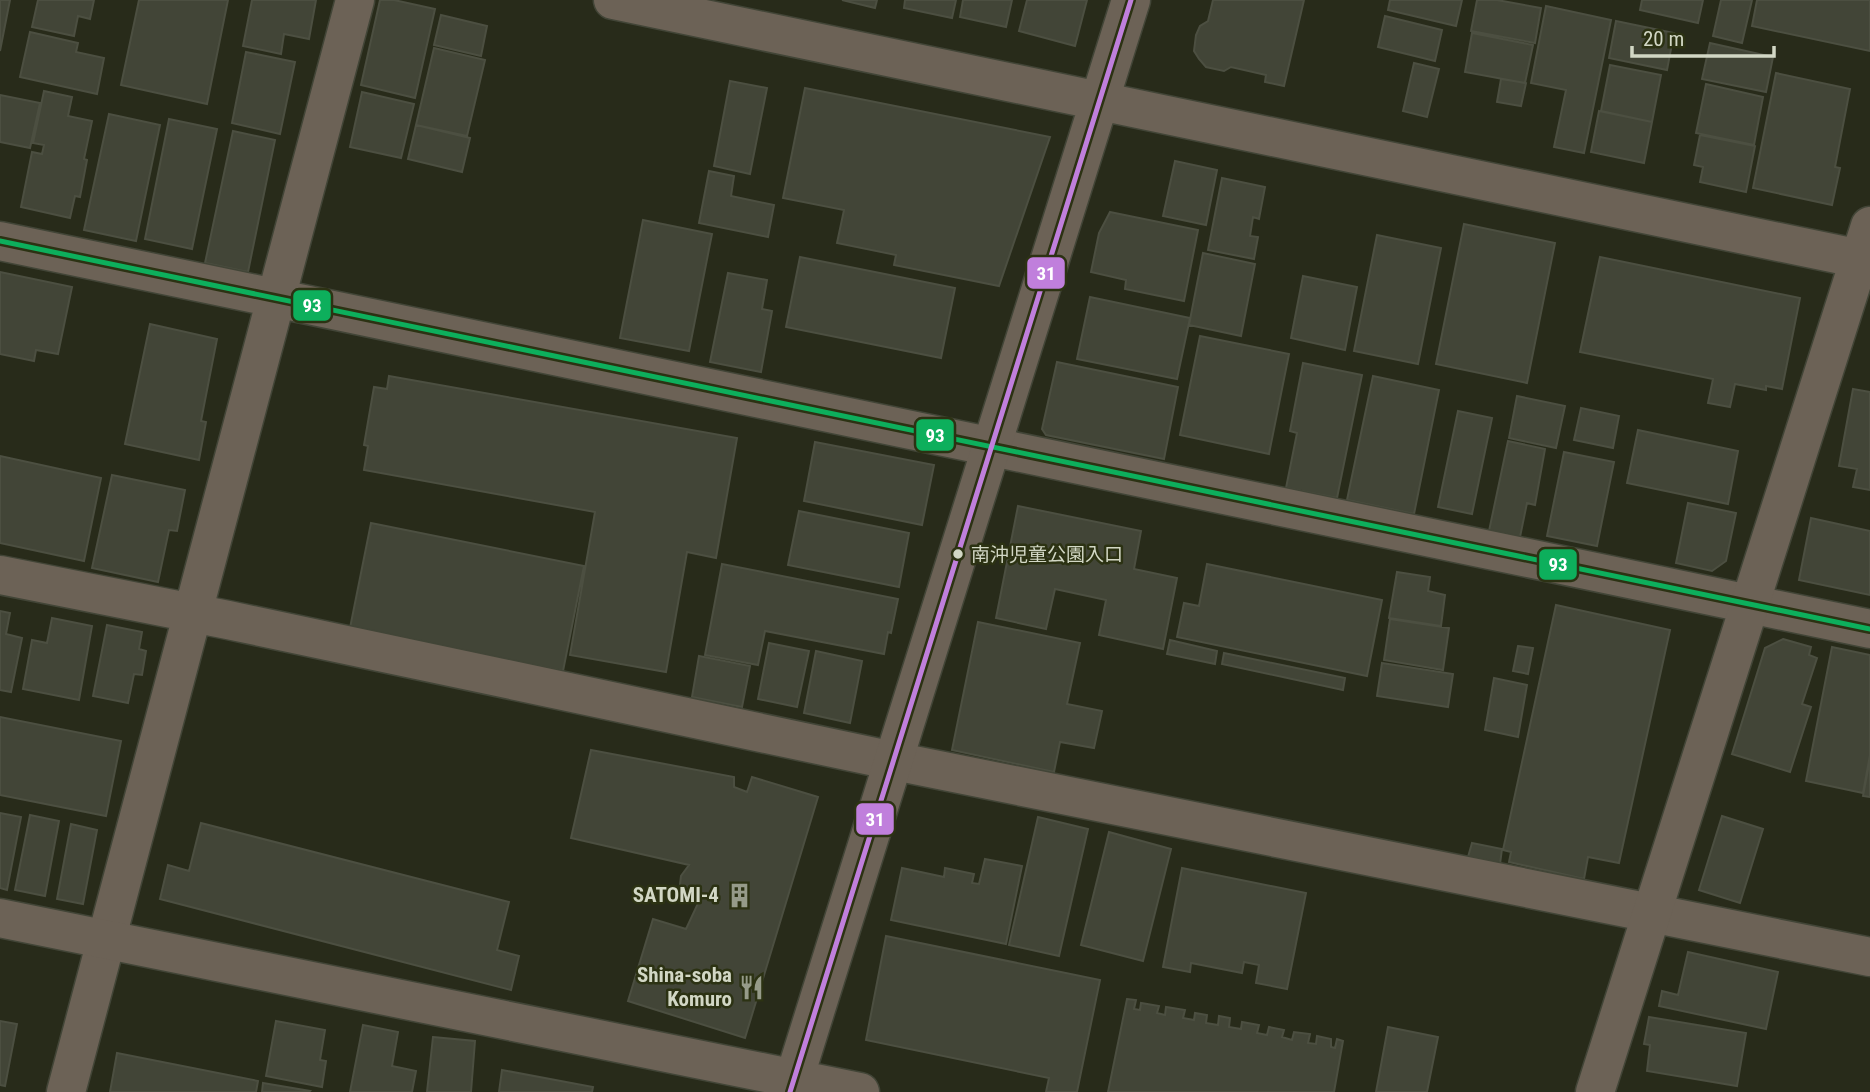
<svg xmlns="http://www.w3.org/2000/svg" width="1870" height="1092" viewBox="0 0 1870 1092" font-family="'Roboto Condensed','Noto Sans JP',sans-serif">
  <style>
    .building { fill: #424537; stroke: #4c4f41; stroke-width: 2 }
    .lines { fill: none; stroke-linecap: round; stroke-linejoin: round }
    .minor-casing { stroke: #424537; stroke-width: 41 }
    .tertiary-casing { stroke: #424537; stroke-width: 41 }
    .minor { stroke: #6c6256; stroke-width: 38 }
    .tertiary { stroke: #6c6256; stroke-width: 38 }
    .bus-1-casing { stroke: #2c3213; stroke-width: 10 }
    .bus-2-casing { stroke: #2c3213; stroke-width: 10 }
    .bus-1 { stroke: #0daf5c; stroke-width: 5 }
    .bus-2 { stroke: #c07fdc; stroke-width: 5 }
    .bus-dot { fill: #d2d7c5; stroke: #2c3213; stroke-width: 2.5 }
    .labels { text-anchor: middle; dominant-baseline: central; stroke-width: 5; stroke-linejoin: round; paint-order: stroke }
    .bus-label { font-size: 19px; fill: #d2d7c5; stroke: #2c3213; text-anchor: start }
    .poi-label { font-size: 21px; font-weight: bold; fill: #d2d7c5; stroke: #2c3213; text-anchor: end }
    .line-badge { stroke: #2c3213; stroke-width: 2.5 }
    .badge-label { font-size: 19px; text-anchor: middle; font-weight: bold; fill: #fff }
  </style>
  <rect width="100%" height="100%" fill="#282b1a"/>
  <path class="building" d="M0,0H10L0,51Z
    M38,0H94L90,19L78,16L74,36L32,27Z
    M139,0H228L207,104L121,85Z
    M252,0H316L309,39L284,34L281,54L243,46Z
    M380,0H394L435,9L415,98L361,85Z
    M842,0H877L875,8Z
    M905,0H956L952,18L904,8Z
    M963,0H1012L1006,27L960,17Z
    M1027,0H1087L1075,46L1019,31Z
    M1213,0H1304L1284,86L1265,82L1266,75L1231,67L1224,71L1206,67L1199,59L1194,51L1196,35L1200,26L1208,21Z
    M1390,0H1462L1456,26L1388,10Z
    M1477,0H1497L1541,8L1535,43L1471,31Z
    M1642,0H1703L1698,23L1640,10Z
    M1721,0H1752L1742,43L1713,36Z
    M1757,0H1870V51L1752,26Z
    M1546,6L1611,20L1584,153L1554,147L1566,90L1531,83Z
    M441,15L487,26L481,56L434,45Z
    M1385,16L1442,30L1435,61L1378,47Z
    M1616,21L1674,33L1667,70L1609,58Z
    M30,32L78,43L76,52L104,58L97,94L20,77Z
    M1472,33L1533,45L1525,83L1465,72Z
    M1710,43L1773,57L1766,92L1702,79Z
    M434,48L485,60L467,136L416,125Z
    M246,52L295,62L280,134L232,123Z
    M1414,63L1439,69L1427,117L1403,111Z
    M1610,65L1661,75L1652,122L1601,111Z
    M1776,73L1850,89L1835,167L1840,168L1832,205L1753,188Z
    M1501,79L1526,83L1521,106L1497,102Z
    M730,81L767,88L750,174L714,166Z
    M1706,84L1763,97L1754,145L1696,133Z
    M805,88L1050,137L999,286L894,265L896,255L837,243L844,210L783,198Z
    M44,91L72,97L68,116L92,121L84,159L87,160L80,197L75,196L70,218L21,207L32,152L42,154L44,145L33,143Z
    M362,92L414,104L401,158L350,147Z
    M0,95L40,103L30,148L0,142Z
    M1599,111L1652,122L1644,163L1591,152Z
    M109,114L160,125L136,241L84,230Z
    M169,119L217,129L192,249L145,239Z
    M416,125L470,138L462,172L408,159Z
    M233,131L275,140L248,272L205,263Z
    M1700,135L1755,146L1746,192L1700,182L1703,167L1694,165Z
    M1175,161L1217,170L1206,225L1163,216Z
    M709,171L734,176L731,196L774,205L768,237L699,223Z
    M1222,178L1265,187L1259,219L1253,217L1250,236L1258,237L1254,259L1208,250Z
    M1110,212L1198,230L1184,301L1125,289L1126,280L1091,272L1099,233Z
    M643,220L712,234L689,351L620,338Z
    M1464,224L1555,243L1527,383L1436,364Z
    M1377,235L1441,248L1418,364L1354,351Z
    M1203,253L1255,264L1241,336L1189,325Z
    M800,257L955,288L941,358L786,327Z
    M1600,257L1800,298L1782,389L1766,386V390L1735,384L1730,407L1708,403L1713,379L1580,352Z
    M0,272L72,287L58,354L36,350L34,361L0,354Z
    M728,273L767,280L762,309L772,311L761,372L710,362Z
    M1303,276L1357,287L1345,350L1291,338Z
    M1090,297L1190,318L1177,379L1077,359Z
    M150,324L217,339L201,421L206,422L199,460L125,444Z
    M1200,336L1289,354L1269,454L1180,435Z
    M1057,362L1178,387L1164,459L1046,435L1042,429Z
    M1303,363L1362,375L1337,498L1286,488L1297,433L1290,431Z
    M389,376L737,438L716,558L687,552L666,672L570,655L595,512L364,470L368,446L364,445L374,387L387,389Z
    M1373,376L1439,390L1414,514L1347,500Z
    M1853,389L1870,392V490L1853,487L1857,469L1839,466Z
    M1517,396L1565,406L1556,448L1509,438Z
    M1581,408L1619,416L1613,448L1574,440Z
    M1458,411L1492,418L1472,514L1438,507Z
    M1638,430L1738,451L1728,504L1627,483Z
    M1508,441L1545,449L1535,505L1527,503L1520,537L1489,531Z
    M815,442L934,465L922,525L804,501Z
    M1564,452L1614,462L1597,546L1547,536Z
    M0,456L101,478L84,561L0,543Z
    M112,475L185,490L177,531L169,530L158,582L92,568Z
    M1688,503L1736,513L1726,561L1712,571L1676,563Z
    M1018,506L1141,531L1134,569L1177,578L1163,649L1099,635L1106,600L1055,589L1046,629L996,618Z
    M799,511L909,533L899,587L788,565Z
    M1811,518L1870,531V595L1799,580Z
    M371,523L584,566L563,671L350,628Z
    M722,564L898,599L891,633L888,632L884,654L765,631L758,665L705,655Z
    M1207,564L1382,600L1367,676L1177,637L1184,603L1199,606Z
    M1397,572L1430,577L1428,591L1445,595L1441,626L1389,618Z
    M1556,605L1670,630L1619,863L1588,857L1584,879L1509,862L1511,852L1503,850Z
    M0,611L10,613L6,634L22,638L11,692L0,690Z
    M52,618L92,626L79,700L23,689L32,640L47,643Z
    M1390,619L1449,628L1443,670L1384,660Z
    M978,622L1080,643L1067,704L1102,711L1094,748L1060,742L1054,772L952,750Z
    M107,625L142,632L139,649L146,651L142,675L134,674L128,703L93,696Z
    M1783,639L1811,647L1809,655L1817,658L1802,704L1811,707L1790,772L1732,754L1765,648Z
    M1170,640L1217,651L1215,664L1167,654Z
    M769,643L809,651L797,707L758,699Z
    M1518,646L1533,648L1528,674L1513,671Z
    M1832,647L1870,655V755L1863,793L1806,781Z
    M816,651L862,661L850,723L804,713Z
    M1224,653L1345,678L1343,690L1222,664Z
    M699,656L750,666L742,707L692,697Z
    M1382,663L1453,674L1448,707L1377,696Z
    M1494,678L1527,685L1518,737L1485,730Z
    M0,717L121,741L106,816L0,795Z
    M591,750L734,777V787L747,792L752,777L818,797L745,1038L628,1001L653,919L686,929L701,897L679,893L681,876L689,865L571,838Z
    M1870,759V797L1863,796Z
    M0,813L21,817L7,890L0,888Z
    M30,815L59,821L45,896L15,890Z
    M1722,816L1763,829L1740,903L1699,890Z
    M1038,817L1088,829L1059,956L1009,945Z
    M201,823L509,902L497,950L519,956L511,990L160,899L168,865L189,871Z
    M71,824L97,830L83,904L57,899Z
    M1109,832L1171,849L1143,961L1081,945Z
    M1472,843L1502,849L1500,864L1468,857Z
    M985,859L1022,866L1006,944L891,920L902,868L944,877L945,868L974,874L972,883L979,884Z
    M1182,868L1306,893L1287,989L1256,983L1259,965L1244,962L1242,973L1191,963L1190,972L1163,967Z
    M886,936L1100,980L1077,1092H1046L1049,1078L866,1040Z
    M1688,952L1778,972L1766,1029L1659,1006L1662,991L1678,995Z
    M1127,999L1136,1000L1134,1009L1140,1010L1141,1003L1159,1006L1157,1013L1165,1015L1166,1007L1185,1010L1183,1018L1194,1020L1195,1013L1207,1015L1206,1023L1218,1025L1219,1016L1230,1018L1229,1027L1241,1029L1242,1022L1259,1025L1257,1033L1267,1035L1269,1027L1284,1030L1282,1037L1292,1040L1294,1032L1310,1034L1308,1043L1316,1044L1317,1036L1331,1039V1047L1335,1048L1337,1039L1343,1041L1334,1092H1108Z
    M1649,1017L1746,1033L1737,1086L1647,1071L1650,1045L1644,1044Z
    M0,1021L17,1024L5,1086L0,1085Z
    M276,1021L325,1030L320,1060L326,1061L322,1087L266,1076Z
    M363,1025L398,1032L392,1066L416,1071L412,1092H350Z
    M1388,1027L1438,1037L1427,1092H1376Z
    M433,1037L475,1041L471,1092H427Z
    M117,1053L258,1081L256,1092H110Z
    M502,1070L593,1087L592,1092H499Z
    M263,1083L310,1091L309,1092H262Z"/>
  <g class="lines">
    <defs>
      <path id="minor" d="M0,241L1870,629
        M0,575L228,620L894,761L1870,957
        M66,1092L355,0"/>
      <path id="tertiary" d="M613,0L1870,261
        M0,918L860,1092
        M790,1092L1131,0
        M1595,1092L1870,226"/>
    </defs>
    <use href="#minor" class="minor-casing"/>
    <use href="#tertiary" class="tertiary-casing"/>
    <use href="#minor" class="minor"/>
    <use href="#tertiary" class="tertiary"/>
    <defs>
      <path id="bus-1" d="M0,241L1870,629"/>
      <path id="bus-2" d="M790,1092L1131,0"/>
    </defs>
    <use href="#bus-1" class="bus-1-casing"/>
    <use href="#bus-2" class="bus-2-casing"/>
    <use href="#bus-1" class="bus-1"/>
    <use href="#bus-2" class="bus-2"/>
  </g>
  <defs>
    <symbol id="building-bare" viewBox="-9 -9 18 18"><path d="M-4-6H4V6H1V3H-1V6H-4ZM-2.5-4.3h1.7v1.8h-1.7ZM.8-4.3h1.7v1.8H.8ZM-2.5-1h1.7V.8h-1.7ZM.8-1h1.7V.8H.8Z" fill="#969b89" stroke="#2c3213" stroke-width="2.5" paint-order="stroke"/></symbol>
    <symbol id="restaurant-bare" viewBox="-9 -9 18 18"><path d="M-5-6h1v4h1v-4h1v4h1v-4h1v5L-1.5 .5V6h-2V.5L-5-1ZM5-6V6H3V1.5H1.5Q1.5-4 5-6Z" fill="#969b89" stroke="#2c3213" stroke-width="2.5" paint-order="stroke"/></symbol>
  </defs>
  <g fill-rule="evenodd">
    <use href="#building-bare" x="722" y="878" width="35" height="35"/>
    <use href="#restaurant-bare" x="734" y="970" width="35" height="35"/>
  </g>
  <circle class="bus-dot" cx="958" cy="554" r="6"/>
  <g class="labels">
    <g class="bus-label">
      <text x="971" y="554">南沖児童公園入口</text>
    </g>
    <g class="poi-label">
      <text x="719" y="895">SATOMI-4</text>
      <text x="732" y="975">Shina-soba<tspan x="732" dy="24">Komuro</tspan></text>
    </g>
  </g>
  <g class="line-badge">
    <rect x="1026" y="256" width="40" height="34" rx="7" fill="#c07fdc"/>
    <rect x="292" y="289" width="40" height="33" rx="7" fill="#0daf5c"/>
    <rect x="915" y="418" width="40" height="34" rx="7" fill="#0daf5c"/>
    <rect x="1538" y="548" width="40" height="33" rx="7" fill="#0daf5c"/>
    <rect x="855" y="802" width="40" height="34" rx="7" fill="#c07fdc"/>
  </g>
  <g class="badge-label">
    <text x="1046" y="280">31</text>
    <text x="312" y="312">93</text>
    <text x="935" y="442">93</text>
    <text x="1558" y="571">93</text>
    <text x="875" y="826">31</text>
  </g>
  <path d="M1632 46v10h142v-10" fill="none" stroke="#d2d7c5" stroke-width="3.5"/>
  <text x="1643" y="46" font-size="21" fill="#d2d7c5" stroke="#2c3213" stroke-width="5" paint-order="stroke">20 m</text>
</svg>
